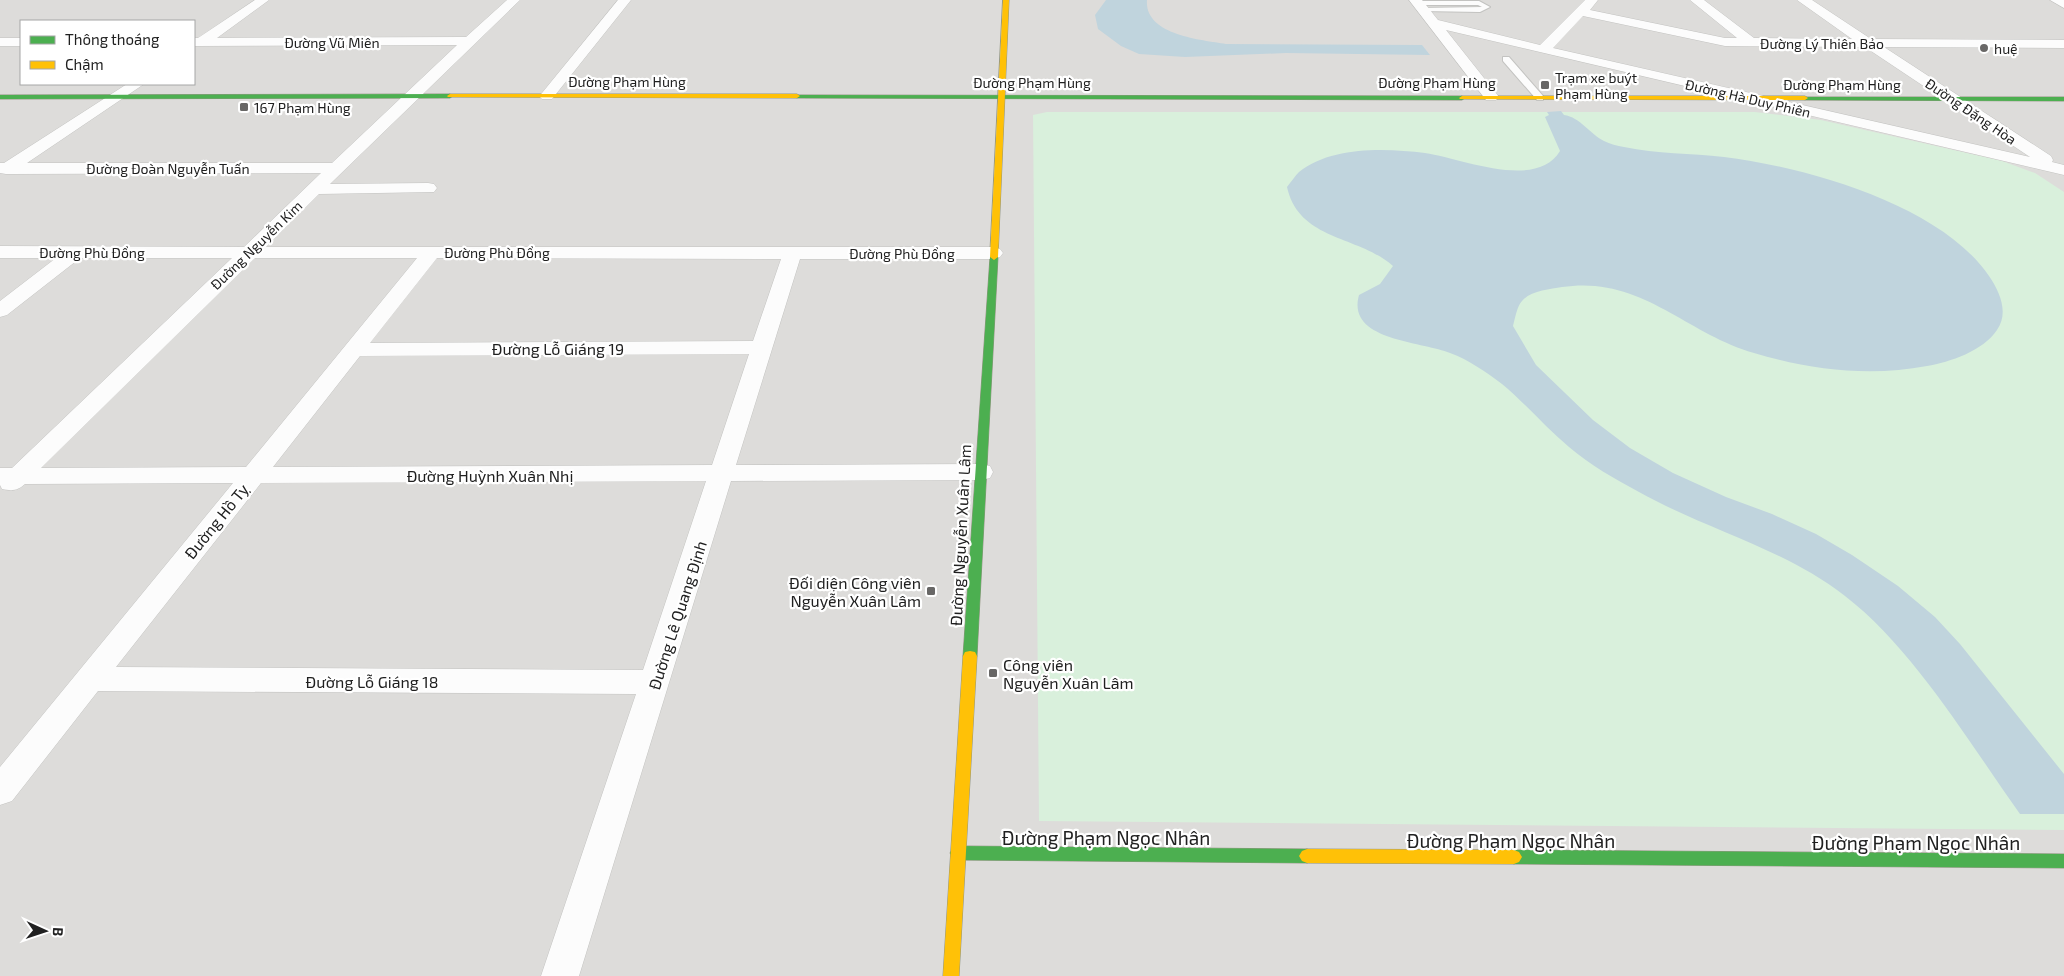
<svg xmlns="http://www.w3.org/2000/svg" width="2064" height="976" viewBox="0 0 2064 976" font-family="'Exo 2',sans-serif">
  <style>
    .residential { fill: #dddcda; fill-rule: evenodd }
    .park { fill: #d9f0dc }
    .water { fill: #c0d4dd }
    .lines { fill: none; stroke-linecap: round; stroke-linejoin: round }
    .lane-casing { stroke: #c3c3c1; stroke-width: 2 }
    .street-casing { stroke: #c3c3c1; stroke-width: 1 }
    .fast-casing { stroke: #929682; stroke-width: 1 }
    .slow-casing { stroke: #929682; stroke-width: 1 }
    .lane { fill: #fcfcfc; fill-rule: evenodd }
    .street { fill: #fcfcfc; fill-rule: evenodd }
    .fast { fill: #4caf50; fill-rule: evenodd }
    .slow { fill: #ffc107; fill-rule: evenodd }
    .poi-dot { fill: #686766; stroke: #fff; stroke-width: 2 }
    .labels { text-anchor: middle; dominant-baseline: central; stroke-width: 4.5; stroke-linejoin: round; paint-order: stroke }
    .far-street-label { font-size: 14px; fill: #202020; stroke: #fff }
    .far-poi-label { font-size: 14px; fill: #202020; stroke: #fff; text-anchor: start }
    .street-label { font-size: 16px; fill: #202020; stroke: #fff }
    .poi-label { font-size: 16px; fill: #202020; stroke: #fff; text-anchor: end }
    .near-street-label { font-size: 19px; fill: #202020; stroke: #fff }
  </style>
  <rect width="100%" height="100%" fill="#edece9"/>
  <path class="residential" d="M0,0H2064V976H0ZM21,21H194V84H21Z"/>
  <path class="park" d="M1047,112H1755L1821,120L2002,161L2035,173L2064,192V830L1039,821L1033,115Z"/>
  <path class="water" d="M1106,0H1147C1144,35 1201,40 1226,44L1422,45L1430,55L1286,53L1185,57L1139,54L1121,46L1098,29L1095,15Z
    M1561,111L1564,115C1580,117 1590,134 1604,141C1610,144 1617,146 1624,147C1657,154 1691,153 1724,157C1806,167 1941,205 1989,276C2000,292 2009,313 1997,330C1983,351 1950,362 1927,366C1870,377 1810,370 1754,353C1685,333 1641,275 1562,287C1550,289 1530,291 1522,301C1517,306 1515,319 1513,326L1536,365L1593,420L1630,448L1673,473L1726,497L1772,514L1816,534L1852,555L1898,586L1935,617L1960,644L2064,774V814H2020C1970,744 1913,648 1845,596C1783,548 1707,530 1639,492C1615,479 1590,465 1569,447C1546,428 1526,404 1502,384C1486,372 1469,360 1450,353C1422,341 1346,341 1359,295L1380,284L1393,266C1358,235 1299,241 1287,187C1291,182 1295,176 1299,172C1331,146 1386,148 1425,153C1461,158 1536,191 1560,151L1545,117L1549,115L1547,112Z"/>
  <g class="lines">
    <defs>
      <path id="lane" d="M1479,1L1490,7L1480,12L1422,11L1420,8L1482,7L1478,5H1417L1414,3L1417,1Z
        M1503,57H1509L1543,96V100H1537L1503,61Z"/>
      <path id="street" d="M255,0H269L217,38L466,37L507,0H520L330,184L428,183L434,184L437,188L434,192L319,194L266,247H993L1000,249L1003,253L1000,257L993,259H800L736,465L981,464L990,466L993,472L990,478L981,480L731,481L579,976H541L636,694L98,691L12,801L0,805V767L233,483L25,484C17,491 12,491 2,489L0,485V468H12L232,258H80L7,315L0,317V301L56,258H0V246L244,247L321,173L6,174L0,173V163H4L127,84H144L27,163H332L457,45L194,46V38H198ZM255,258H417L246,467L41,468ZM437,258L781,259L753,341L370,343ZM749,354L712,465L273,467L360,356ZM706,481L643,670L116,667L261,483Z
        M618,0H631L552,99H542L539,96L542,93Z
        M1409,0H1422L1438,20L1540,45L1585,0H1598L1590,10L1725,38H1737L1690,0H1704L1754,38L1852,39L1797,0H1812L1871,39L2064,40V48L1884,47L2051,156L2053,160L2052,162L2064,165V175L1446,30L1499,97L1496,100H1486ZM1583,16L1725,46L1865,47L2030,157L1553,48Z
        M2050,0H2064V8Z
        M0,38H21V46H0Z"/>
      <path id="fast" d="M0,95L450,94L453,96L450,98L0,99Z
        M795,95L1462,96L1465,98L1462,100L797,98L794,96Z
        M1803,97H2064V101L1805,100L1802,98Z
        M994,254L998,257L977,656L975,660L970,661L965,660L963,656L990,257Z
        M958,846L1307,849L1312,851L1315,856L1312,861L1307,863L958,860L953,858L950,853L953,848Z
        M1514,850L2064,854V868L1514,864L1509,862L1506,857L1509,852Z"/>
      <path id="slow" d="M1003,0H1009L998,257L994,260L990,257Z
        M450,94H797L800,96L797,98L448,97L447,96Z
        M1462,96H1805L1808,98L1805,100L1460,99L1459,98Z
        M970,651L975,652L977,656L959,976H943L963,656L965,652Z
        M1307,849L1514,850L1519,852L1522,857L1519,862L1514,864L1307,863L1302,861L1299,856L1302,851Z"/>
    </defs>
    <use href="#lane" class="lane-casing"/>
    <use href="#street" class="street-casing"/>
    <use href="#fast" class="fast-casing"/>
    <use href="#slow" class="slow-casing"/>
    <use href="#lane" class="lane"/>
    <use href="#street" class="street"/>
    <use href="#fast" class="fast"/>
    <use href="#slow" class="slow"/>
  </g>
  <g class="poi-dot">
    <circle cx="1984" cy="48" r="5"/>
    <rect x="1540" y="80" width="10" height="10" rx="2.5"/>
    <rect x="239" y="102" width="10" height="10" rx="2.5"/>
    <rect x="926" y="586" width="10" height="10" rx="2.5"/>
    <rect x="988" y="668" width="10" height="10" rx="2.5"/>
  </g>
  <g class="labels">
    <g class="far-street-label">
      <text x="332" y="42">Đường Vũ Miên</text>
      <text x="1822" y="43">Đường Lý Thiên Bảo</text>
      <text x="627" y="81">Đường Phạm Hùng</text>
      <text x="1032" y="82">Đường Phạm Hùng</text>
      <text x="1437" y="82">Đường Phạm Hùng</text>
      <text x="1842" y="84">Đường Phạm Hùng</text>
      <text transform="translate(1748 98) rotate(13)">Đường Hà Duy Phiên</text>
      <text transform="translate(1971 111) rotate(34)">Đường Đặng Hòa</text>
      <text x="168" y="168">Đường Đoàn Nguyễn Tuấn</text>
      <text transform="translate(256 245) rotate(-44)">Đường Nguyễn Kim</text>
      <text x="92" y="252">Đường Phù Đổng</text>
      <text x="497" y="252">Đường Phù Đổng</text>
      <text x="902" y="253">Đường Phù Đổng</text>
    </g>
    <g class="far-poi-label">
      <text x="1994" y="48">huệ</text>
      <text x="1555" y="77">Trạm xe buýt<tspan x="1555" dy="16">Phạm Hùng</tspan></text>
      <text x="254" y="107">167 Phạm Hùng</text>
    </g>
    <g class="street-label">
      <text x="558" y="348">Đường Lỗ Giáng 19</text>
      <text x="490" y="475">Đường Huỳnh Xuân Nhị</text>
      <text transform="translate(216 521) rotate(-51)">Đường Hồ Tỵ</text>
      <text transform="translate(960 535) rotate(-87)">Đường Nguyễn Xuân Lâm</text>
      <text transform="translate(677 615) rotate(-72)">Đường Lê Quang Định</text>
      <text x="372" y="681">Đường Lỗ Giáng 18</text>
    </g>
    <g class="poi-label">
      <text x="921" y="582">Đối diện Công viên<tspan x="921" dy="18">Nguyễn Xuân Lâm</tspan></text>
      <text x="1003" y="664" text-anchor="start">Công viên<tspan x="1003" dy="18">Nguyễn Xuân Lâm</tspan></text>
    </g>
    <g class="near-street-label">
      <text x="1106" y="837">Đường Phạm Ngọc Nhân</text>
      <text x="1511" y="840">Đường Phạm Ngọc Nhân</text>
      <text x="1916" y="842">Đường Phạm Ngọc Nhân</text>
    </g>
  </g>
  <rect x="20" y="20" width="175" height="65" fill="#ffffff" stroke="#a6a6a6"/>
  <rect x="30" y="36" width="25" height="8" fill="#4caf50" stroke="#a6a6a6"/>
  <text x="65" y="45" font-size="15" fill="#202020">Thông thoáng</text>
  <rect x="30" y="61" width="25" height="8" fill="#ffc107" stroke="#a6a6a6"/>
  <text x="65" y="70" font-size="15" fill="#202020">Chậm</text>
  <g transform="translate(45 931) rotate(93)" stroke="#ffffff" stroke-width="4" paint-order="stroke">
  <path d="M0-4L9 19L0 12L-9 19Z" fill="#202020"/>
  <text y="-8" font-size="14" font-weight="bold" text-anchor="middle" fill="#202020">B</text>
  </g>
</svg>
